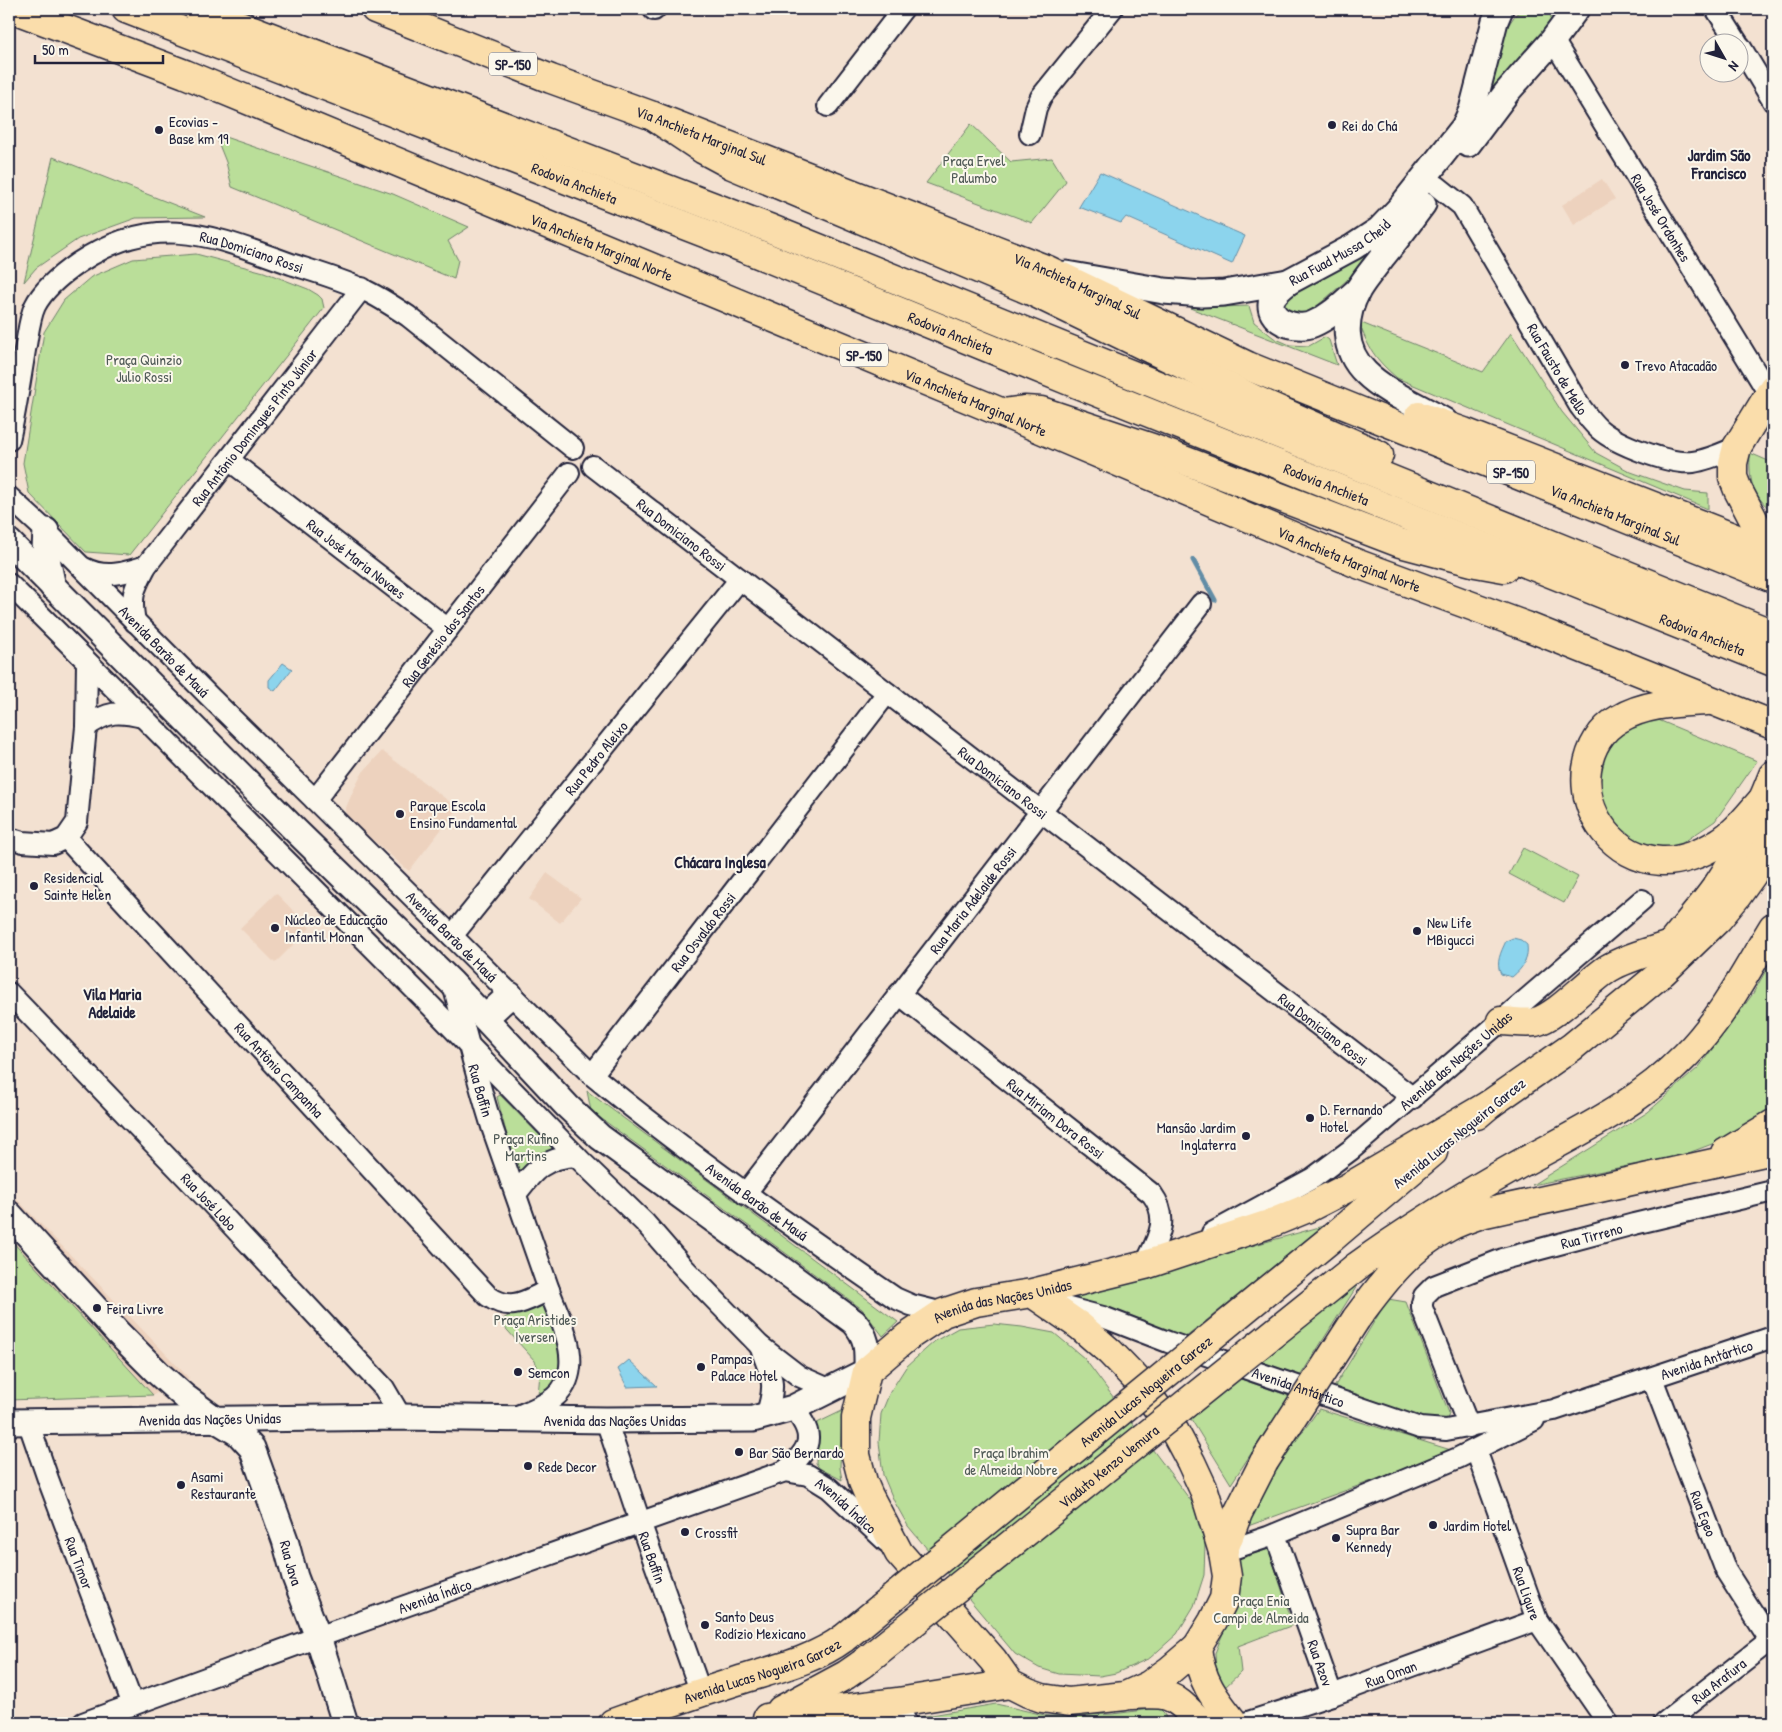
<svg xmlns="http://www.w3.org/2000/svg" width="1782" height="1732" viewBox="0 0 1782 1732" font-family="'Patrick Hand',sans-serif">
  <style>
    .built { fill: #edd2be }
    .green { fill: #bade99; stroke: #6e806a }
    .water { fill: #8cd4ed; stroke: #628da6 }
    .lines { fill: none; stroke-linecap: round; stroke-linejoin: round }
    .stream { stroke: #628da6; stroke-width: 5 }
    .minor-casing { stroke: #22223b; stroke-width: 24 }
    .tertiary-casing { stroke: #22223b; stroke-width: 29 }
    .primary-casing { stroke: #22223b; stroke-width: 31 }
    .trunk-casing { stroke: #22223b; stroke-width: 31 }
    .motorway-casing { stroke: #22223b; stroke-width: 31 }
    .minor { stroke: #fbf7ec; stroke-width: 20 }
    .tertiary { stroke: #fbf7ec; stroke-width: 25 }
    .primary { stroke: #faddab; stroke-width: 28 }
    .trunk { stroke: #faddab; stroke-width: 28 }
    .motorway { stroke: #faddab; stroke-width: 28 }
    .primary-bridge-casing { stroke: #22223b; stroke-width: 31; stroke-linecap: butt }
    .primary-bridge { stroke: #faddab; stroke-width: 28 }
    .poi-dot { fill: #22223b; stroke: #fbf7ec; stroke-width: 2 }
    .labels { text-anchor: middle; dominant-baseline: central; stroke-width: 4; stroke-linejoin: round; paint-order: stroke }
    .shield { fill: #fbf7ec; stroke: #636270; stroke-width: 1 }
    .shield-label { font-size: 14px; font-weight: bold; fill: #22223b }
    .poi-label { font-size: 15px; fill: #22223b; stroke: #fbf7ec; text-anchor: start }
    .street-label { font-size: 15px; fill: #22223b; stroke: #fbf7ec }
    .park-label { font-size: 15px; fill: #505a57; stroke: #fbf7ec }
    .neighbourhood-label { font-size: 16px; font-weight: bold; fill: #22223b; stroke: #fbf7ec }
  </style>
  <rect width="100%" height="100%" fill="#f3e1d1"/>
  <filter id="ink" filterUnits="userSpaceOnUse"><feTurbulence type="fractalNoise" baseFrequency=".02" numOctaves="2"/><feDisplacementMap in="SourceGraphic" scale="10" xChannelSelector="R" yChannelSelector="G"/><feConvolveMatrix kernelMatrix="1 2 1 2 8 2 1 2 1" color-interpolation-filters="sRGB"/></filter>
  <g filter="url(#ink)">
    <path class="built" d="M1602,179L1615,199L1574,225L1562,205Z
      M382,751L458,808L409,871L347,818L345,810L353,791L363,772Z
      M547,873L581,898L560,923L529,899Z
      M276,893L310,928L275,963L240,928Z
      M9,1191L189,1378L153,1395L9,1238Z"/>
    <path class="green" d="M1522,9H1551V23L1488,97C1495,71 1499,26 1522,9Z
      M971,124L1011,162L1052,158L1066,181L1032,223L926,183Z
      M222,136L393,194L469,227L448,241L458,260L454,279L232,187L226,162L218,142Z
      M53,157L205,217L136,218L78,239L36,268L24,282Z
      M1395,227L1364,265L1323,301L1302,317L1281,309L1283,290Z
      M196,254L264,272L308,289L318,295L322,299L324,308L129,555L86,552L29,493L23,463L44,332L64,300L91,277L133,259Z
      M1249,306L1254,322L1274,338L1290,345L1309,346L1325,337L1329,340L1337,365L1190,308Z
      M1359,322L1483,372L1511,333L1562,412L1596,453L1631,472L1685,491L1708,493V509L1397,378C1375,359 1368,348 1359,322Z
      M1750,453L1773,463V512C1751,494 1749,480 1750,453Z
      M1656,719L1757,761L1715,821L1672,850L1650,851L1618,831L1599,804L1597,769L1624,726Z
      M1523,848L1578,877L1564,903L1509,874Z
      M1773,958V1105L1770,1109L1728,1138L1683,1155L1532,1185L1648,1112L1699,1067L1752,995Z
      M587,1091L898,1322L883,1336L862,1309L591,1111Z
      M500,1095L552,1148L518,1179L497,1097Z
      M1323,1226L1185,1338L1065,1298Z
      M9,1238L153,1395L9,1400Z
      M1362,1278L1299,1378L1260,1361Z
      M548,1295L566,1364L557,1389L538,1396L540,1373L535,1361L499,1321Z
      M1388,1299L1406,1302L1449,1413L1448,1417L1441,1423L1333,1389Z
      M994,1324L1022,1327L1054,1333L1084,1358L1194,1505L1205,1544L1204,1575L1194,1606L1177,1634L1150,1658L1116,1673L1100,1676L1059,1674L1039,1668L1015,1654L908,1526L894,1501L883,1475L879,1442L881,1414L890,1392L906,1367L935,1341L958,1328Z
      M1241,1379L1289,1396L1231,1484L1191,1419Z
      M1319,1409L1454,1451L1248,1526L1262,1488Z
      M842,1411L840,1468L842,1480L819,1468L816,1463L817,1433L813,1425Z
      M1269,1549L1293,1625L1238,1646L1241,1672L1223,1689L1216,1672L1215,1653L1236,1601L1240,1558Z
      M996,1704L1049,1716L1113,1714L1159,1708L1164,1713L1168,1723H915L914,1718Z"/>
    <path class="water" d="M1100,172L1245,236L1232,264L1126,217L1121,223L1079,207Z
      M283,663L292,669L275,691L269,687V680Z
      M1513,938L1521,940L1527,945C1529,959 1523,968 1512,977L1501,974C1495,963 1501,952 1506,941Z
      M629,1360L657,1386L627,1387L618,1369Z"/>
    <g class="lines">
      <path class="stream" d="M1193,560L1215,600"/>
      <defs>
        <g id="minor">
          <path d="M1716,9L1737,42"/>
          <path d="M654,10L655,9"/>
          <path id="s1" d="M1553,40L1769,394"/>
          <path d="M1740,46L1773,101"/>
          <path d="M828,106L903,9"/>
          <path d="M1030,134L1036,108L1041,97L1112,9"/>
          <path id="s2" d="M1437,186L1462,206L1579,405C1585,413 1591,422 1599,429C1616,444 1670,465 1693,462C1708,460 1723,453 1737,447"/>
          <path id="s3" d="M9,440C16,410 20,380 25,350C28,336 29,319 35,306C44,288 62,274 78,263C158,210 212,236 294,265C316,272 340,279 362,289C378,296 393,306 408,316L573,448"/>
          <path id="s4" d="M229,460L448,629"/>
          <path id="s5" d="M593,466L1413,1098"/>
          <path id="s6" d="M9,497L46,531L209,696L315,800L592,1075C689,1155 792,1227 895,1298L911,1305L943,1313"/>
          <path d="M84,568C105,579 125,573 146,566"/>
          <path d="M9,584L143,717L431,1006L581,1161L645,1223L685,1269L760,1346L799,1376L831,1390"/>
          <path id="s7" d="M135,622C130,595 134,589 146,566L362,288"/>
          <path d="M86,727C108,711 118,711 143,717"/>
          <path id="s8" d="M315,800L569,473"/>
          <path d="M9,838L23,842L53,844L66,838L77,822L86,727L87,663"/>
          <path id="s9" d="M66,838L488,1296C512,1313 526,1300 549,1290"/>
          <path id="s10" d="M452,936L740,579"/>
          <path id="s11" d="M453,984C465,1031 478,1083 493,1130C512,1183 530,1237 549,1290C557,1312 573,1343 570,1367C567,1399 541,1406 515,1417"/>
          <path id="s12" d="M9,993L211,1203L384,1388L401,1417"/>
          <path id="s13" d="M899,994L1152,1194C1171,1220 1157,1240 1145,1265"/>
          <path id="s14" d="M592,1075L887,693"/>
          <path d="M516,1194C534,1170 544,1158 576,1156"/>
          <path id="s15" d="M745,1194L1201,604"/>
          <path id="s16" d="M1212,1233L1313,1178L1352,1149L1642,900"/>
          <path id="s17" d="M1057,1305L1103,1317L1168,1342L1420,1428L1446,1430L1554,1410L1773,1337"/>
          <path d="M760,1346C772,1378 777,1383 766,1416"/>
          <path id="s18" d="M1652,1378L1726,1571L1770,1640"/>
          <path id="s19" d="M606,1420L640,1522L701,1693"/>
          <path id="s20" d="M28,1421L48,1479L133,1705"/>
          <path id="s21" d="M1469,1427L1422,1308V1303L1424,1296L1434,1286L1503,1259L1634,1224L1773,1191"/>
          <path id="s22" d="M1476,1450L1537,1620L1608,1723"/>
          <path d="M785,1471C812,1448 816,1436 793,1408"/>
          <path id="s23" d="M1279,1545L1332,1695"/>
          <path d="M1223,1552L1268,1537L1458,1458L1534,1420"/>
          <path d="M898,1702L906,1723"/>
          <path id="s24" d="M83,1723L318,1637L785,1471L808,1475L829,1488L887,1542"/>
          <path id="s25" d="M1245,1723L1332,1695L1537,1620"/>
          <path id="s26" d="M1664,1723L1773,1638"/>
        </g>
        <g id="tertiary">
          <path d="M1468,144L1507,92L1553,40L1576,9"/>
          <path d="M1423,204C1410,222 1397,239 1383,256C1375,267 1365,278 1358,290C1343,318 1342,350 1366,373C1385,392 1421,407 1444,421"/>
          <path id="s27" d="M1066,274L1164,291L1202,294L1224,293L1288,282L1353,247L1379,230L1400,208L1464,127L1472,110L1495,21L1500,9"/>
          <path d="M1288,282C1283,286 1275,292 1272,299C1265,321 1297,331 1313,324C1330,317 1343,303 1357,291"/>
          <path d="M46,531L45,549L53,587"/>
          <path d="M9,542L295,830L452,983L567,1106L600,1137L854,1322C869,1339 867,1350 867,1371L793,1408L753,1419L606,1420L401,1417L9,1422"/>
          <path d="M485,1018L510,995"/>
          <path id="s28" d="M9,1214L118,1333L158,1373L185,1397L215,1419L238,1433L252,1448L285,1540L295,1577L318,1637L345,1723"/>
        </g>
        <g id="primary">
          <path d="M1737,447L1773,388"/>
          <path d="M1671,944C1686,925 1703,906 1717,886C1740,852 1758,813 1773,775"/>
          <path d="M1501,1021C1512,1021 1524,1024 1535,1022C1557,1017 1588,981 1609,968C1627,957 1650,952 1670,945"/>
          <path d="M1477,1115L1490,1104L1572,1047L1663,972L1718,919L1737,896L1752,875L1773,836"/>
          <path d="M1725,1153L1773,1124"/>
          <path d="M1333,1237L1433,1152"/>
          <path d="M1356,1267C1407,1230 1461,1197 1516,1166C1575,1134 1639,1104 1686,1055C1722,1019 1746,971 1773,927"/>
          <path id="s29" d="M1032,1293L1080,1326L1110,1352L1137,1380L1175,1432L1191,1462L1204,1490L1223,1552L1227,1576L1224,1599L1213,1621L1197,1647L1170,1670L1149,1685L1125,1696L1069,1702L1042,1698L1028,1693L1010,1684L993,1660L899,1553L869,1496L863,1482L856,1455V1418L867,1371L907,1337L943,1313L976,1302L1032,1293L1145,1265L1269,1224L1308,1208L1347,1188L1490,1104"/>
          <path d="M1356,1319C1382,1284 1409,1247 1449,1227C1460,1221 1473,1217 1485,1213L1773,1150"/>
          <path d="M1223,1552L1238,1513L1264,1462"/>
          <path d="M1197,1647C1200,1680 1214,1698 1234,1723"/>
          <path d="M1131,1695C1173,1692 1172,1695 1201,1723"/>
          <path d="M781,1710L846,1675L862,1664"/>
          <path d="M767,1718L898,1702L1010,1684"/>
          <path id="s30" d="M613,1723C654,1708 696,1694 737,1681C774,1669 813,1661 844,1638"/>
        </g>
        <g id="trunk">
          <path id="s31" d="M13,9L185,74L1003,413L1358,564L1526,626L1773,725"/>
          <path id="s32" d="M375,9L551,79L653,116L1048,270L1248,366L1773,578"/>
          <path d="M1419,416L1464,432L1773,553"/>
          <path d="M1737,447L1733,463V477L1738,490L1771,553"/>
          <path d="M1707,701C1677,703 1646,703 1619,719C1601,729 1590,748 1587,769C1581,814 1614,858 1661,861C1680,862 1703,853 1718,843C1737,832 1750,813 1764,798"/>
        </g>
        <g id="motorway">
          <path id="s33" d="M126,9L751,251L1067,380L1773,662"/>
          <path d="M198,9L769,228L1773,634"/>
          <path d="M653,116L704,150L732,165L1031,291L1256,400L1379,455"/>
          <path d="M1003,413L1024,410L1041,411L1152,448L1400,543L1476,563L1504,568"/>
        </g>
      </defs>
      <use href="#minor" class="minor-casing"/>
      <use href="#tertiary" class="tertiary-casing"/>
      <use href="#primary" class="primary-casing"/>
      <use href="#trunk" class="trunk-casing"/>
      <use href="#motorway" class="motorway-casing"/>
      <use href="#minor" class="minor"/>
      <use href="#tertiary" class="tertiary"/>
      <use href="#primary" class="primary"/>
      <use href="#trunk" class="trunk"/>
      <use href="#motorway" class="motorway"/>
      <defs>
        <g id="primary-bridge">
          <path d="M1264,1462L1356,1319"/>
          <path id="s34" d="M844,1638L1333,1237"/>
          <path id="s35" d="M862,1664L1356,1267"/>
        </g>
      </defs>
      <use href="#primary-bridge" class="primary-bridge-casing"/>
      <use href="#primary-bridge" class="primary-bridge"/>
    </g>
  </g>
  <g class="poi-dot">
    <circle cx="1332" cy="125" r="5"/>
    <circle cx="159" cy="130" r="5"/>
    <circle cx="1625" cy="365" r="5"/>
    <circle cx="400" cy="814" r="5"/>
    <circle cx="34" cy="886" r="5"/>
    <circle cx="275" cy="928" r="5"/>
    <circle cx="1417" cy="931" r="5"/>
    <circle cx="1310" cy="1118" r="5"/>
    <circle cx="1246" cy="1136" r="5"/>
    <circle cx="97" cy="1308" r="5"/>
    <circle cx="701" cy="1367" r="5"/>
    <circle cx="518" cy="1372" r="5"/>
    <circle cx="739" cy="1452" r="5"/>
    <circle cx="528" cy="1466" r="5"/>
    <circle cx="181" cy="1485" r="5"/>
    <circle cx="1433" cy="1525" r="5"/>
    <circle cx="685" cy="1532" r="5"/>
    <circle cx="1336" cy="1538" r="5"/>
    <circle cx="705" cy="1625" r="5"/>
  </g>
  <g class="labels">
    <g class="shield">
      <rect x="489" y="52.5" width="48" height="23" rx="4"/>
      <rect x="840" y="343.5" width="48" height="23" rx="4"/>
      <rect x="1487" y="460.5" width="48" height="23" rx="4"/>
    </g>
    <g class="shield-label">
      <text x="513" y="64">SP-150</text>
      <text x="864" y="355">SP-150</text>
      <text x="1511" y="472">SP-150</text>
    </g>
    <g class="poi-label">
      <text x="169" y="121">Ecovias -<tspan x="169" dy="17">Base km 19</tspan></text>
      <text x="1342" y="125">Rei do Chá</text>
      <text x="1635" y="365">Trevo Atacadão</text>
      <text x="410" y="805">Parque Escola<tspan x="410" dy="17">Ensino Fundamental</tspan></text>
      <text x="44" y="877">Residencial<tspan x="44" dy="17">Sainte Helen</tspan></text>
      <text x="285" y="919">Núcleo de Educação<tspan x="285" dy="17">Infantil Monan</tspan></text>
      <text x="1427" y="922">New Life<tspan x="1427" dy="17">MBigucci</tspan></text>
      <text x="1320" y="1109">D. Fernando<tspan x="1320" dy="17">Hotel</tspan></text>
      <text x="1236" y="1127" text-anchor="end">Mansão Jardim<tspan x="1236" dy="17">Inglaterra</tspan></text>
      <text x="107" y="1308">Feira Livre</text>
      <text x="711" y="1358">Pampas<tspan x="711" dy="17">Palace Hotel</tspan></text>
      <text x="528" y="1372">Semcon</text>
      <text x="749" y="1452">Bar São Bernardo</text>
      <text x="538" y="1466">Rede Decor</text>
      <text x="191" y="1476">Asami<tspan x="191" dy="17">Restaurante</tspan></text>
      <text x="1443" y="1525">Jardim Hotel</text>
      <text x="1346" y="1529">Supra Bar<tspan x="1346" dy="17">Kennedy</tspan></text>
      <text x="695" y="1532">Crossfit</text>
      <text x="715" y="1616">Santo Deus<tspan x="715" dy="17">Rodízio Mexicano</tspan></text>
    </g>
    <g class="street-label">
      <text stroke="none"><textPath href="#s32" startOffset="350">Via Anchieta Marginal Sul</textPath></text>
      <text stroke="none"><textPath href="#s33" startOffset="481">Rodovia Anchieta</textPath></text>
      <text stroke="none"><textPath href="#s1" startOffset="208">Rua José Ordonhes</textPath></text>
      <text stroke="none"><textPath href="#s31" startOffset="635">Via Anchieta Marginal Norte</textPath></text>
      <text stroke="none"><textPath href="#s27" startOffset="284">Rua Fuad Mussa Cheid</textPath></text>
      <text stroke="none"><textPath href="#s3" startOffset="381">Rua Domiciano Rossi</textPath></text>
      <text stroke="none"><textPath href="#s32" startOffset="755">Via Anchieta Marginal Sul</textPath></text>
      <text stroke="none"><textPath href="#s33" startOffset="886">Rodovia Anchieta</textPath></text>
      <text stroke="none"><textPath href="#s2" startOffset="221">Rua Fausto de Mello</textPath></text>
      <text stroke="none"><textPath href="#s31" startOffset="1040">Via Anchieta Marginal Norte</textPath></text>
      <text stroke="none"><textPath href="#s7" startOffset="235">Rua Antônio Domingues Pinto Júnior</textPath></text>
      <text stroke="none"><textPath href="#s33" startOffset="1291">Rodovia Anchieta</textPath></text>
      <text stroke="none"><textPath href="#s32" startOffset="1340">Via Anchieta Marginal Sul</textPath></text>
      <text stroke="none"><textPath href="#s5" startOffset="112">Rua Domiciano Rossi</textPath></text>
      <text stroke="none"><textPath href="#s4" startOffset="161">Rua José Maria Novaes</textPath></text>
      <text stroke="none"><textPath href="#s31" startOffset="1445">Via Anchieta Marginal Norte</textPath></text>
      <text stroke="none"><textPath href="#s33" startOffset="1696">Rodovia Anchieta</textPath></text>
      <text stroke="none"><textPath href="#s8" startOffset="208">Rua Genésio dos Santos</textPath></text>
      <text stroke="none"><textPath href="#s6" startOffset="219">Avenida Barão de Mauá</textPath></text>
      <text stroke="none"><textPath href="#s10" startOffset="229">Rua Pedro Aleixo</textPath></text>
      <text stroke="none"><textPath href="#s5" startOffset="518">Rua Domiciano Rossi</textPath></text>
      <text stroke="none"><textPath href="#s15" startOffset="372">Rua Maria Adelaide Rossi</textPath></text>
      <text stroke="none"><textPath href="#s14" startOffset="181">Rua Osvaldo Rossi</textPath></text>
      <text stroke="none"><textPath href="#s6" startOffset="624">Avenida Barão de Mauá</textPath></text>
      <text stroke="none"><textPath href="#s5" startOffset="922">Rua Domiciano Rossi</textPath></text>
      <text stroke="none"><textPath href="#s16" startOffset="300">Avenida das Nações Unidas</textPath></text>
      <text stroke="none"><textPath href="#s9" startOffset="315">Rua Antônio Campanha</textPath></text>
      <text stroke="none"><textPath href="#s11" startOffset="110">Rua Baffin</textPath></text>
      <text stroke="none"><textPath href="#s13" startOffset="200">Rua Miriam Dora Rossi</textPath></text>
      <text transform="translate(1459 1133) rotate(-39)">Avenida Lucas Nogueira Garcez</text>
      <text stroke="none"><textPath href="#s12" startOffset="289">Rua José Lobo</textPath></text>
      <text stroke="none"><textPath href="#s6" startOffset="1029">Avenida Barão de Mauá</textPath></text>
      <text stroke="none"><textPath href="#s21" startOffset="320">Rua Tirreno</textPath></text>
      <text stroke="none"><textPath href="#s29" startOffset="1161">Avenida das Nações Unidas</textPath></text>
      <text stroke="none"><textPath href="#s17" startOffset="680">Avenida Antártico</textPath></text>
      <text stroke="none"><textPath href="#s17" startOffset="255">Avenida Antártico</textPath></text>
      <text stroke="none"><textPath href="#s34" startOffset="390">Avenida Lucas Nogueira Garcez</textPath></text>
      <text transform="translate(210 1419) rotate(-1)">Avenida das Nações Unidas</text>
      <text x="615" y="1420">Avenida das Nações Unidas</text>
      <text stroke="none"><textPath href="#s35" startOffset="316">Viaduto Kenzo Uemura</textPath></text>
      <text stroke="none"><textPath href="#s24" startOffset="818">Avenida Índico</textPath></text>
      <text stroke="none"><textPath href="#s18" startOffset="145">Rua Egeo</textPath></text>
      <text stroke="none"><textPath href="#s19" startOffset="145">Rua Baffin</textPath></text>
      <text stroke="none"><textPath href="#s20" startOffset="151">Rua Timor</textPath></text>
      <text stroke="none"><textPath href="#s28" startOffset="460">Rua Java</textPath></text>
      <text stroke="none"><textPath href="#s22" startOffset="152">Rua Ligure</textPath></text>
      <text stroke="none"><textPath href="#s24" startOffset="374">Avenida Índico</textPath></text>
      <text stroke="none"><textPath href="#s23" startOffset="125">Rua Azov</textPath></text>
      <text stroke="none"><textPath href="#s30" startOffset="158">Avenida Lucas Nogueira Garcez</textPath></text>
      <text stroke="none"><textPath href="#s25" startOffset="154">Rua Oman</textPath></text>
      <text stroke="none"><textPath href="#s26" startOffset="69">Rua Arafura</textPath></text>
    </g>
    <g class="park-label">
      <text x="974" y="160">Praça Ervel<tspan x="974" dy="17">Palumbo</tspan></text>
      <text x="144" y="359">Praça Quinzio<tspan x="144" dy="17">Julio Rossi</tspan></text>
      <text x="526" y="1138">Praça Rufino<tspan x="526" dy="17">Martins</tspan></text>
      <text x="535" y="1319">Praça Aristides<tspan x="535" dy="17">Iversen</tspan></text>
      <text x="1011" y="1452">Praça Ibrahim<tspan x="1011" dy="17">de Almeida Nobre</tspan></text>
      <text x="1261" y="1600">Praça Enia<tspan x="1261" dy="17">Campi de Almeida</tspan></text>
    </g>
    <g class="neighbourhood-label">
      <text x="1719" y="155">Jardim São<tspan x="1719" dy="18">Francisco</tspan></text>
      <text x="720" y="862">Chácara Inglesa</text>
      <text x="112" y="994">Vila Maria<tspan x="112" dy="18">Adelaide</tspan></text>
    </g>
  </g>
  <rect width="1782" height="1732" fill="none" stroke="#fbf7ec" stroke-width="30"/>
  <rect x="15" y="15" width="1752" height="1702" fill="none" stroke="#22223b" stroke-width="2" filter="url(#ink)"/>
  <g transform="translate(1724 58) rotate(129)"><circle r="24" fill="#fbf7ec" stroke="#a4a2a5"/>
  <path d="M0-4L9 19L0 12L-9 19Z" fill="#22223b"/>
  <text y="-8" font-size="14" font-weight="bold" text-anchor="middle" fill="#22223b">N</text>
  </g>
  <path d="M35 55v8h128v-8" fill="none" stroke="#22223b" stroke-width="2.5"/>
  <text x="42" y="55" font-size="15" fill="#22223b" stroke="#fbf7ec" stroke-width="4" paint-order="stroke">50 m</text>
</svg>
